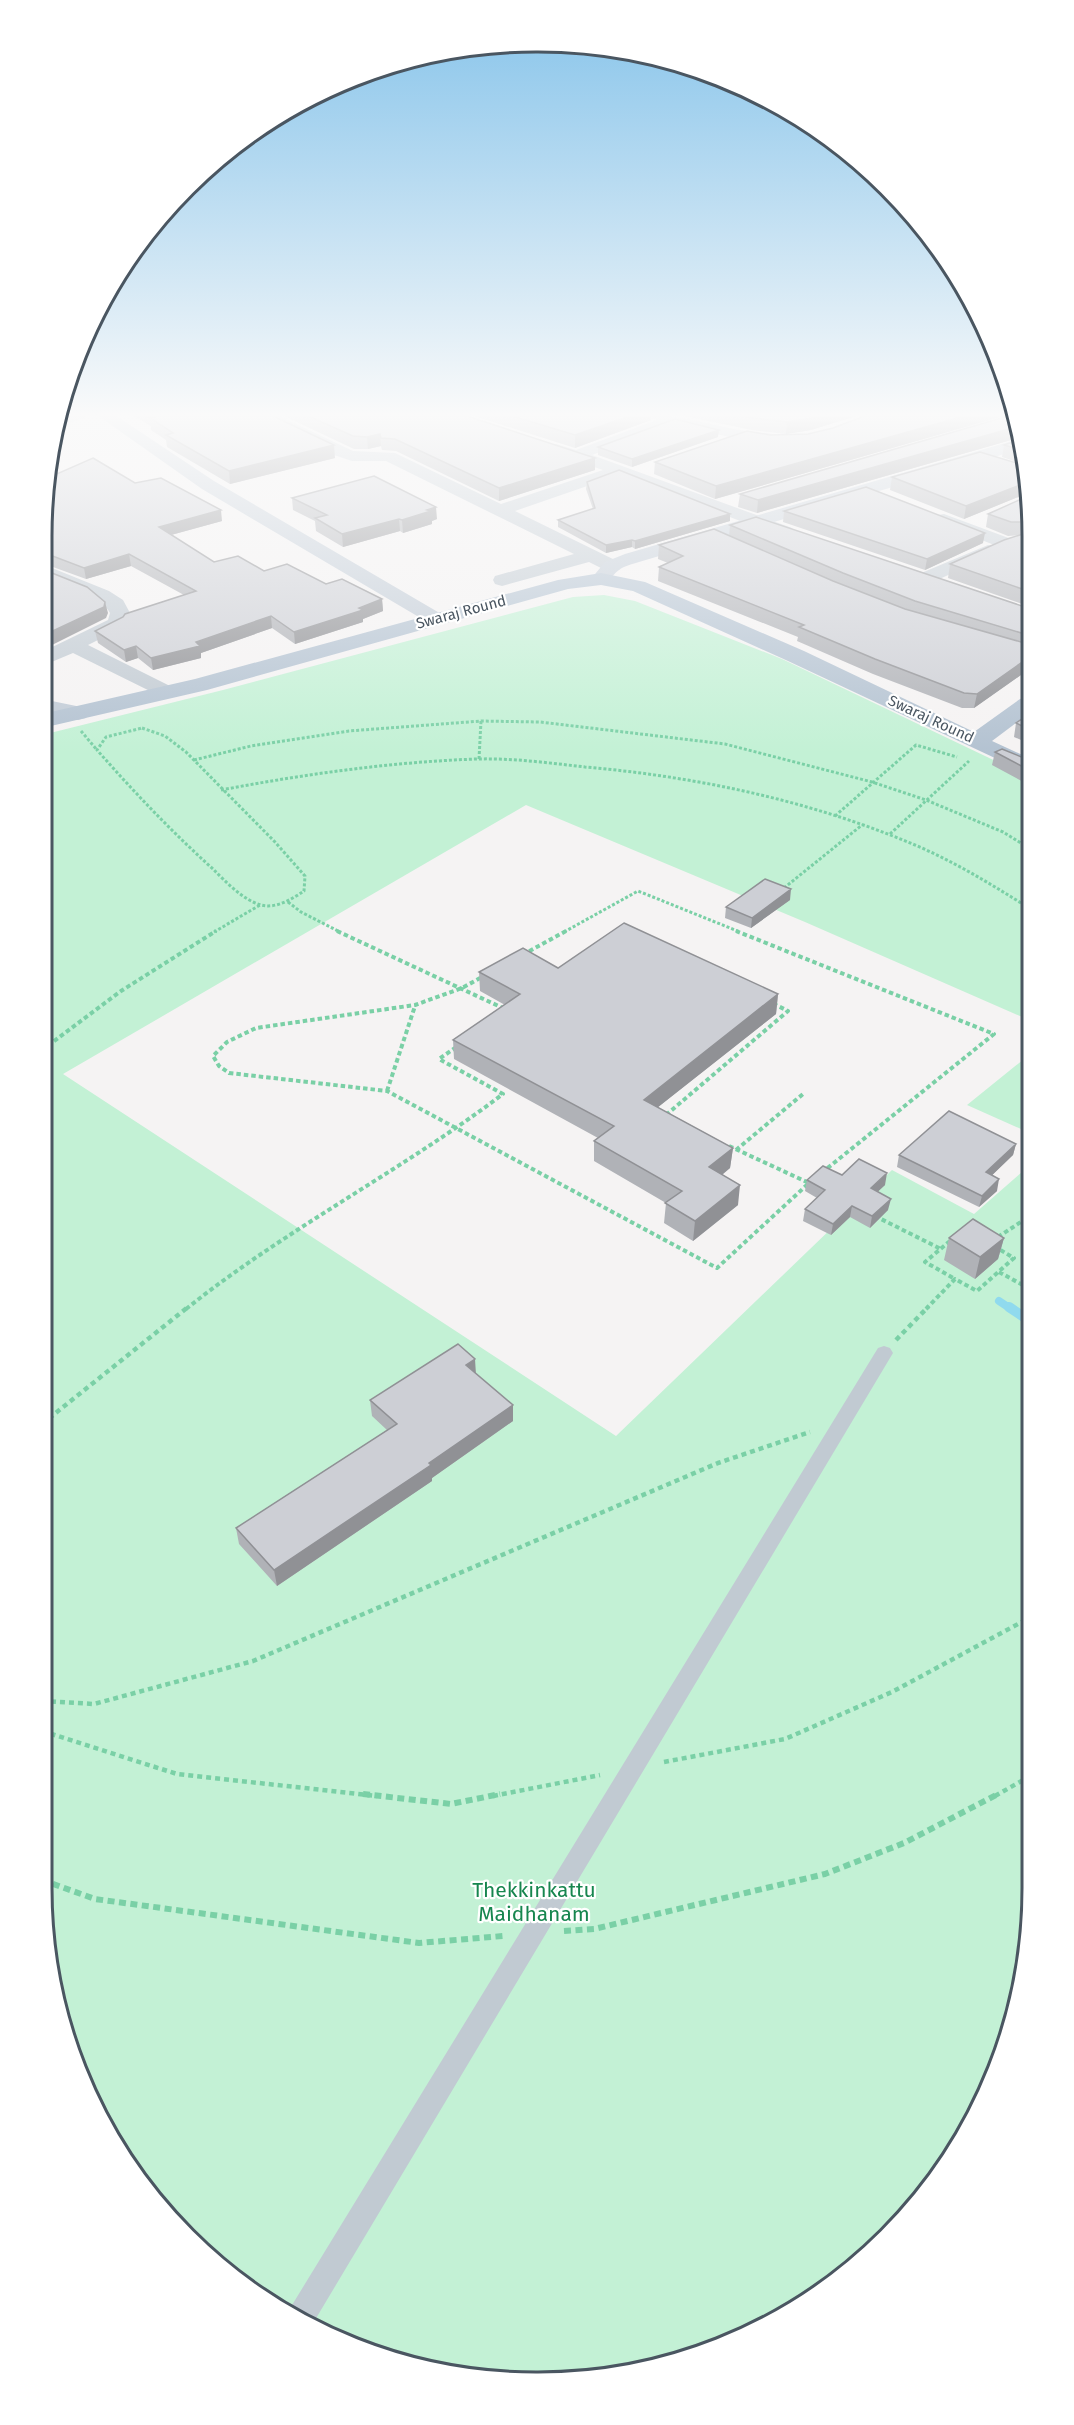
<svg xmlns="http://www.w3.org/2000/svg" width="1074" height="2425" viewBox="0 0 1074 2425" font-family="'Fira Sans',sans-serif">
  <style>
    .green { fill: #c3f1d5 }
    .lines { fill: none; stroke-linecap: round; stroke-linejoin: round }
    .stream-far1 { stroke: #90daee; stroke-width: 8 }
    .stream { stroke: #90daee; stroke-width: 10 }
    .path-far3 { stroke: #7ad0a6; stroke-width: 3; stroke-dasharray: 3 2; stroke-linecap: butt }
    .path-far2 { stroke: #7ad0a6; stroke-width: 4; stroke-dasharray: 4.5 3; stroke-linecap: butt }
    .path-far1 { stroke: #7ad0a6; stroke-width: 4.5; stroke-dasharray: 5 4; stroke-linecap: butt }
    .path { stroke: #7ad0a6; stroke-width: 6; stroke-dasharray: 7 4.5; stroke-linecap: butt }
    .service { fill: #c1cad2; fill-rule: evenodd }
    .minor { fill: #c1cad2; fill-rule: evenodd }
    .tertiary { fill: #c1cad2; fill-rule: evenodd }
    .secondary { fill: #c1cbd6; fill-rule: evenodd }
    .primary { fill: #b3c2d1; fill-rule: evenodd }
    .wall { fill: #b0b2b7 }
    .shaded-wall { fill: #909195 }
    .building { fill: #cdcfd5; stroke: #909195; stroke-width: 1.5 }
    .labels { text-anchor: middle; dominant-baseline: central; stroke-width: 4.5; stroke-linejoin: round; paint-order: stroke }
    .far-street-label { font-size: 15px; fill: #4a5661; stroke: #fff }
    .near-park-label { font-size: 21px; fill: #17864f; stroke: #fff }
    .rim { fill: none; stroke: #4a5661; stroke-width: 3 }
  </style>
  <rect width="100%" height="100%" fill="#f5f3f3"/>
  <path class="green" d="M604,595L635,601L782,659L1029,777V1020L805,922L526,805L63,1074L616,1436L892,1170L974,1214L1030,1165L1032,1888L1006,2047L966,2135L909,2214L784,2317L696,2357L602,2379L441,2374L290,2317L165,2214L108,2135L68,2047L42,1888V735L223,690L573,597Z
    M1029,1055L1030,1133L967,1105Z"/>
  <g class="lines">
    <path class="stream-far1" d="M999,1301L1011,1309"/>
    <path class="stream" d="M1009,1307L1030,1321"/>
    <path class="path-far3" d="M142,728L165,736L186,752L275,842L305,876L304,891C292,899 276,909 261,905C243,900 226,882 213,869C172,832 134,792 97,750L106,737Z
      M81,731L97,750
      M479,759L481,721
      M194,760L251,746L349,731L481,721L540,722L725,744L872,782L926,800L1003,832L1029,848
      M221,790C306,774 391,762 477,759C513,758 550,763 585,767C700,777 816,802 922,848C960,865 994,886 1029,908
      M835,816L916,745L957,757
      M890,834L969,761
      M784,888L862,825
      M288,902L301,912L340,932
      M214,932L260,905
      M564,932L638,891L740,932"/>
    <path class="path-far2" d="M337,931L505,1009
      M566,931L462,988L415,1005L256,1028L227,1042L213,1056L219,1066L229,1073L387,1091L717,1268L809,1183L994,1034L736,931
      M42,1050L121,991L216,931
      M387,1091L415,1006
      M666,1115L788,1011L774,1004
      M729,1146L809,1183
      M736,1150L803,1094
      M875,1216L941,1249
      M998,1237L1030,1216
      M950,1241L925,1262L955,1279
      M999,1272L1030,1289
      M186,1309C286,1229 401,1171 503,1094L439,1059L458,1046
      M926,1309L955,1279L977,1291L1014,1258L997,1248"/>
    <path class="path-far1" d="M896,1340L928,1307
      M42,1424L188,1307
      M42,1701L94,1704L253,1661L718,1463L810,1432
      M42,1731L177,1774L377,1796
      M664,1762L785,1739L892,1692L1031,1617
      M493,1796L600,1775
      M995,1796L1032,1775"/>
    <path class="path" d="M363,1794L451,1804L500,1794
      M42,1880L95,1899L419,1943L503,1936
      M564,1931L594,1929L825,1874L904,1843L998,1794"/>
    <path class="service" d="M884,1346L890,1348L893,1353L890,1358L312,2325L290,2317L287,2315L289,2310L878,1348Z"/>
    <path class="minor" d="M257,415H277L353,451L395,453L501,504L603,470L550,452L548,449L550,446L556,444L576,450L657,420L652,418L649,415C684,415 713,426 746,431C759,433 771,433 784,436L786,439L784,442L746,441L675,424L592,455L792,528L795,532L792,536H780L619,475L515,511L619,562L621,566L619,570H605L589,562L502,586L495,584L493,580L495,576L574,554L386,461H352L334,455L260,418Z
      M944,514L1014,540L1017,544L1014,548H1002L938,523L935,519L938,515Z
      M988,545L994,546L997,550L994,554L933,582H919L917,578L919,574Z
      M42,564L109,591L123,600L130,613L124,627L88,645L174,688L178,692L174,696L167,698L160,696L73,653L42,666V652L108,620L110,613C103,597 59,584 42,577Z"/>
    <path class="tertiary" d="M62,415H87L85,418L61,425Z"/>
    <path class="secondary" d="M97,415H115L214,481L443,615L446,619L443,623L436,625L429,623L202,489Z
      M1019,439L1021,449L639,562C633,564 624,566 619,570C609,577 609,587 594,583L591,579L605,562L625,554Z
      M42,699L86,708L89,713L86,718L78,720L42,713Z"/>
    <path class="primary" d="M601,573L645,582L804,651L974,732L1020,699L1028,697V714L992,741L1029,758V774L788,661L633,591L601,585L568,589L207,690L42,728V714L195,679L558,580Z"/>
  </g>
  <path class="wall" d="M132,415H271L335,458L230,484L167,447L166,440L151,430V426Z
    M282,415H464L595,470L499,501L396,451L382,450L381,446L368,449H354Z
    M471,415H651V420L575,448Z
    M670,415H867H859L811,430L786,434L752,430L684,416Z
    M867,415H1007L715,499L654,474L655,462L770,435L808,434L833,428Z
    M1012,415L1018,438L757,513L738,507L740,494Z
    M718,437L632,467L598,455V447Z
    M1019,440L1026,465L1002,457L1004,445Z
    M1028,472V493L964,519L890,490L892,477Z
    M52,476L135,483L222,521L171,535L214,562L326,584L382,599L383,611L363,619V622L295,644L272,628L201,653V658L153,670L138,658L126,662L98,643L95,631L184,595L131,566L86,579L42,563V537Z
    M587,482L730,521L635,549L632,547L606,553L558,527V520L593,509L586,489Z
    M1028,496V606L948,578L950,564L1020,535L1008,536L986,527L988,514Z
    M292,498L437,519L432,521V524L403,533L400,531L343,547L316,531L315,521L293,510Z
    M784,511L983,543L925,570L783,522Z
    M730,525L1028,608V670L974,708H962L873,674L797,641L798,637L658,581L659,567L668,563L658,559L659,545L729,536Z
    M1028,715L1029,756L1025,754L1028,743L1014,737L1016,723Z
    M995,752L1029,760V785L992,765Z
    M790,900L751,928L725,918L726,907Z
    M558,968L778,994L776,1014L658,1107L733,1148L730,1168L722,1175L738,1205L693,1241L664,1223L666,1203L594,1161V1141L598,1138L454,1059L453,1040L505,1005L480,991L479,972Z
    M1016,1144L1013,1155L992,1175L997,1191L979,1207L897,1167L899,1155Z
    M842,1175L885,1185L877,1192L888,1210L870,1228L850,1217L831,1235L803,1221L805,1209L817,1198L805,1191L807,1180Z
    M949,1238H1004L998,1259L975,1279L944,1260Z
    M476,1374L513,1405V1421L432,1478V1481L277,1586L239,1544L236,1528L387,1430L372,1416L370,1400Z"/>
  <path class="shaded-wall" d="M633,415H651V420L575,448V435Z
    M823,415H859L811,430L786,434L787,422Z
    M968,415H1007L715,499L716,486Z
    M1016,427L1018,438L757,513L758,500Z
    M719,430L718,437L632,467V459Z
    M380,434L381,446L368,449L367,437Z
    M334,445L335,458L230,484L229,471Z
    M595,458V470L499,501V488Z
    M1028,482V493L964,519L966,506Z
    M436,507L437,519L432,521V524L403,533L402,520Z
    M221,510L222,521L160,538L159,527Z
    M730,514V521L635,549V541Z
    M399,519L400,531L343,547L342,534Z
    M985,533L983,543L925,570L927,559Z
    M632,540V547L606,553V545Z
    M129,554L131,566L86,579L84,568Z
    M382,599L383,611L363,619V622L295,644L294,632Z
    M105,602L108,613L106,618L42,650V636Z
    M271,616L272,628L201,653V658L153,670L151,658Z
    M136,646L138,658L126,662L124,650Z
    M1028,658V670L974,708L977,694Z
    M791,889L790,900L751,928L752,918Z
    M778,994L776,1014L643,1119L644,1100Z
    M1016,1144L1013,1155L983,1184L986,1172Z
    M733,1148L730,1168L707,1187L709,1167Z
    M887,1173L885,1185L869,1200L871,1188Z
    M999,1179L997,1191L979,1207L982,1196Z
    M740,1185L738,1205L693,1241L695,1221Z
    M891,1199L888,1210L870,1228L872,1216Z
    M852,1206L850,1217L831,1235L833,1224Z
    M1004,1238L998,1259L975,1279L980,1257Z
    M475,1359L476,1375L466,1365Z
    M513,1405V1421L432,1478V1481L277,1586L274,1570Z"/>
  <path class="building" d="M150,415H271L334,445L229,471L166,435L173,433L149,417H153Z
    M306,415H464L595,458L499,488L395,439L381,438L380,434L367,437L353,436Z
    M509,415H633L575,435Z
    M737,415H823L812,418L787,422L753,418Z
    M867,415H968L716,486L655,462L747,431L770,435L808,434L833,428Z
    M1012,415L1016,427L758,500L740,494Z
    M675,419L719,430L632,459L598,447Z
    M1019,440L1022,450L1004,445Z
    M980,452L1026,466L1028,472V482L966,506L892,477Z
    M93,458L135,483L161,478L221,510L159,527L214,562L238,556L264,571L287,564L326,584L342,579L382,599L359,608L363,610L294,632L271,616L196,642L200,646L151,658L136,646L124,650L95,631L123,617L125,614L196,591L129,554L84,568L42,552V537L51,479H54L52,476Z
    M619,470L730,514L635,541L632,540L606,545L558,520L595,508L587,482Z
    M374,476L436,507L427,510L431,511L402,520L399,519L342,534L315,518L327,515L292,498Z
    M866,487L985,533L927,559L784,511Z
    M1028,496V525L1025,522H1011L988,514Z
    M756,517L1028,608V635L915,601L843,573L730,525Z
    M714,529L833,581L905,609L1028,644V658L977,694L964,693L875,659L799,627L804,625L659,567L683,556L659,545Z
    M1028,531V591L950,564L1004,540L1026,533Z
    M42,569L87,587L105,602L104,607L42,636Z
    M1028,715V729L1016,723Z
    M1002,749L1029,760V770L995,752Z
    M765,879L791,889L752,918L726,907Z
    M624,923L778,994L644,1100L733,1148L709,1167L740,1185L695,1221L665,1203L682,1191L594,1141L614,1126L453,1040L520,994L479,972L523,948L558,968Z
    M949,1111L1016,1144L986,1172L999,1179L982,1196L899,1155Z
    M859,1159L887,1173L871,1188L891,1199L872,1216L852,1206L833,1224L805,1209L825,1190L807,1180L823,1166L842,1175Z
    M973,1219L1004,1238L980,1257L949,1238Z
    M458,1344L475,1359L466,1365L513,1405L429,1463L431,1465L274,1570L236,1528L397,1424L370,1400Z"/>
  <linearGradient id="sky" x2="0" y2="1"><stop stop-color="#85c3ea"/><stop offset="0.55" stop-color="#fafafa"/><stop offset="1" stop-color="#fafafa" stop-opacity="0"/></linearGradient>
  <rect width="1074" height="754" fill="url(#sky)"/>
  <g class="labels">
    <g class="far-street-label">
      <text transform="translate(461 612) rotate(-15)">Swaraj Round</text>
      <text transform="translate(931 719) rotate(25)">Swaraj Round</text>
    </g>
    <g class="near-park-label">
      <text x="534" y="1890">Thekkinkattu<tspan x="534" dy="24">Maidhanam</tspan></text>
    </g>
  </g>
  <path d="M0 0H1074V2425H0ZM536 52H538A484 484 0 0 1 1022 536V1888A484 484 0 0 1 538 2372H536A484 484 0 0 1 52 1888V536A484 484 0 0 1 536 52Z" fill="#fff" fill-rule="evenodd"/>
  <path class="rim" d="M536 52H538A484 484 0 0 1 1022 536V1888A484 484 0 0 1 538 2372H536A484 484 0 0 1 52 1888V536A484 484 0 0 1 536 52Z"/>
</svg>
